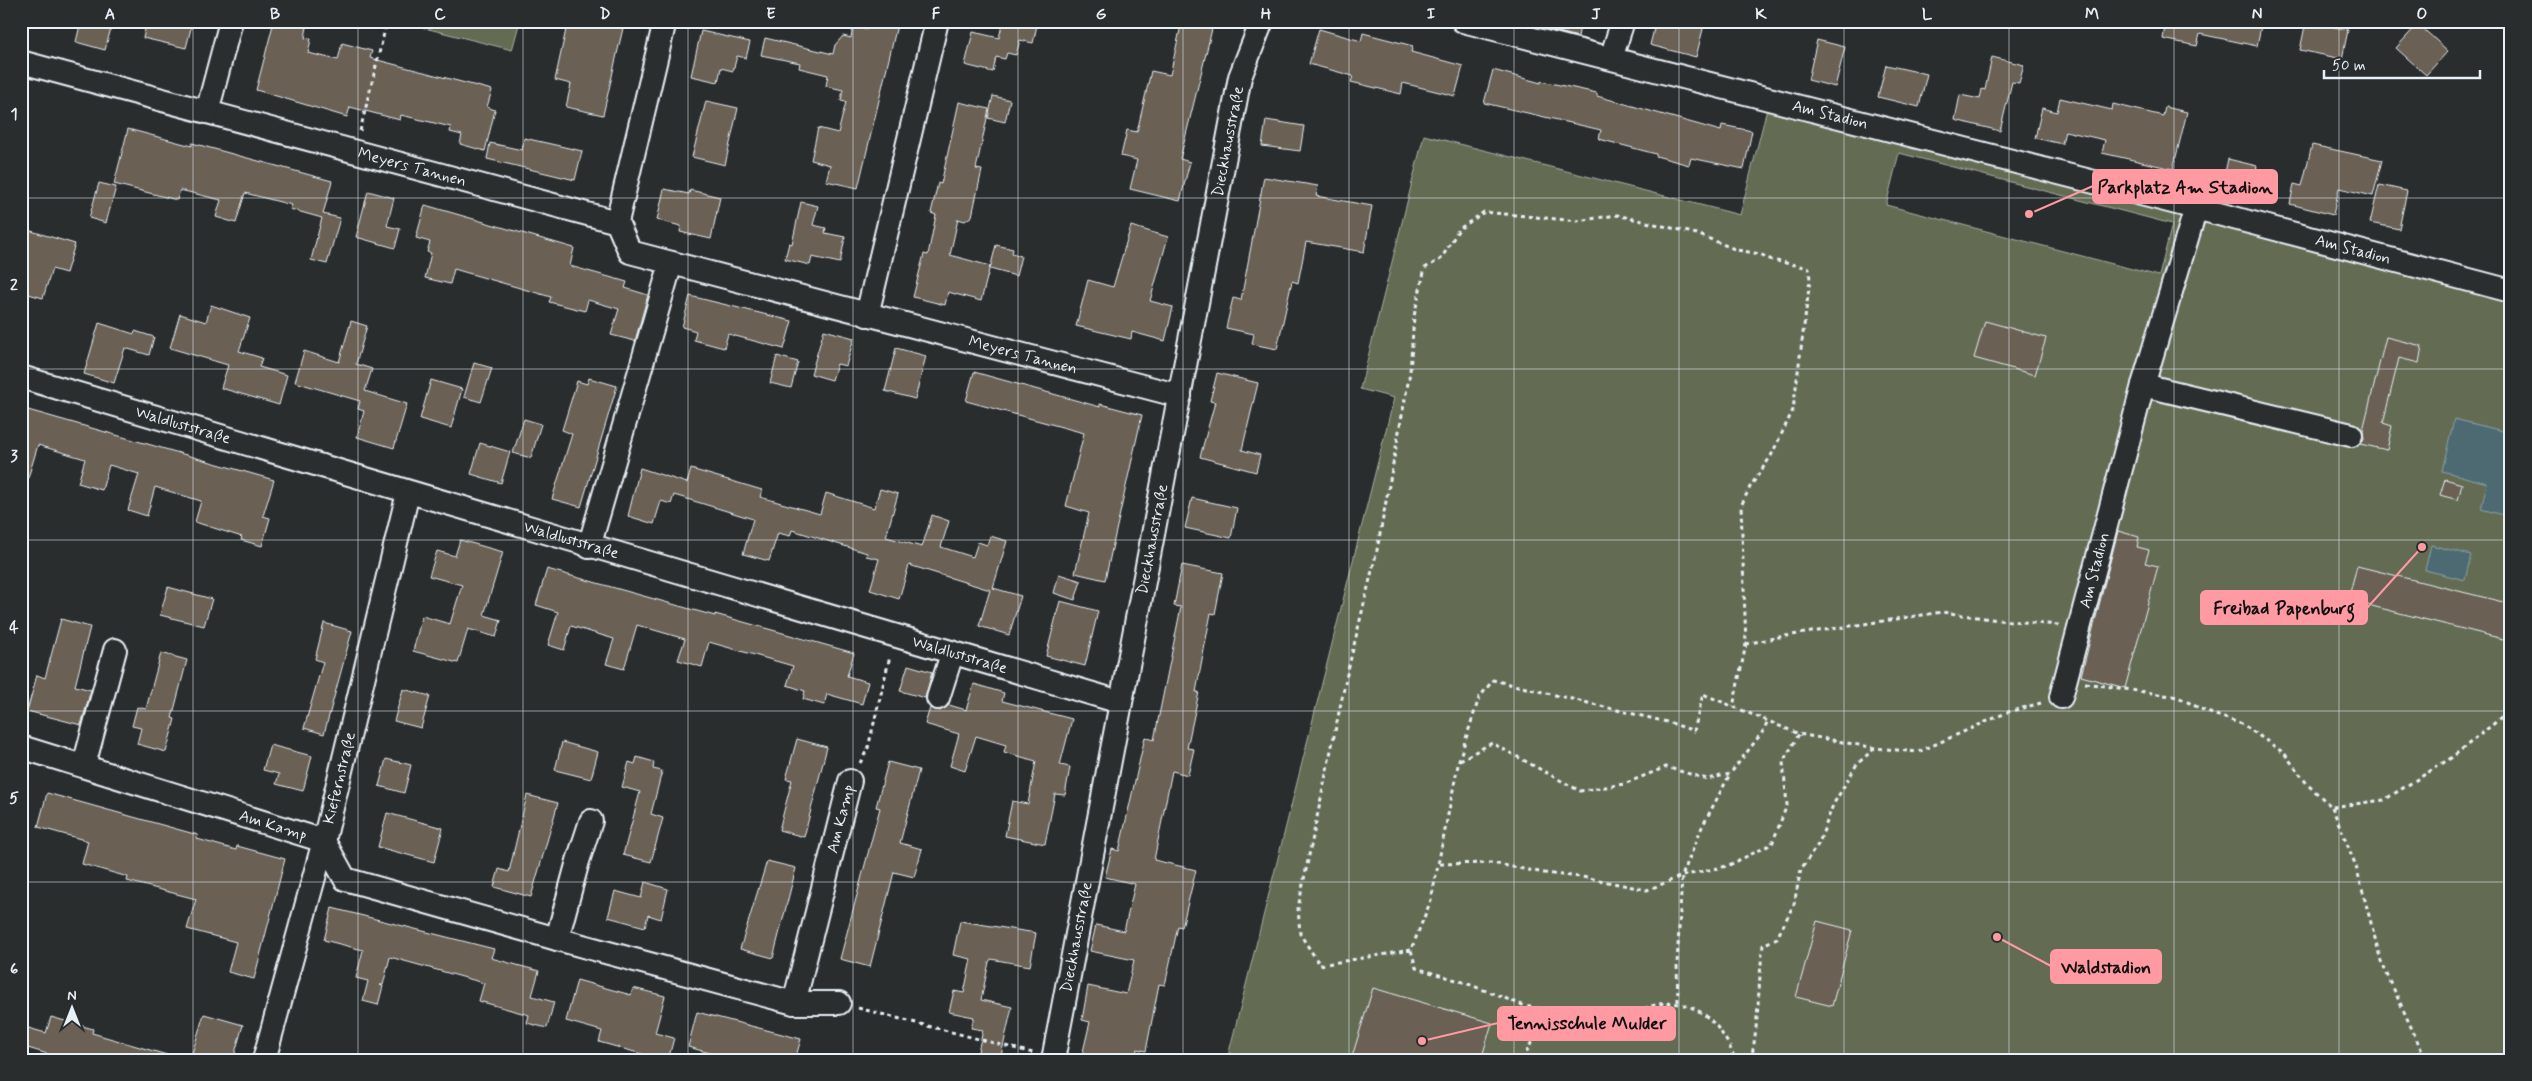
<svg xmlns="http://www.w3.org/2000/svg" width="2532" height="1081" viewBox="0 0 2532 1081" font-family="Mynerve,sans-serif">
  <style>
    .green { fill: #646c52; stroke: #a6aea5; fill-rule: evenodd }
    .water { fill: #4e6b73; stroke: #8ca1a8 }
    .building { fill: #6b6052; stroke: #e8f1f8 }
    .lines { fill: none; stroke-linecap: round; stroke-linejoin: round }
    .minor-casing { stroke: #e8f1f8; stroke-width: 26 }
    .path { stroke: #e8f1f8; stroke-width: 3; stroke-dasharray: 4 4; stroke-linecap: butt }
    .minor { stroke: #2a2d2e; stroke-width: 22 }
    .grid { fill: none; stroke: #e8f1f8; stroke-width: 1; stroke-opacity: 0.55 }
    .labels { text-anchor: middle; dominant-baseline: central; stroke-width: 4.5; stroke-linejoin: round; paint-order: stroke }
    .street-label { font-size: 16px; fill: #e8f1f8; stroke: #2a2d2e }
    .leader { fill: none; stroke: #ff9aa2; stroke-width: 2 }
    .callout-dot { fill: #ff9aa2; stroke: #2a2d2e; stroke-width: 2 }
    .callout { fill: #ff9aa2; stroke: #ff9aa2; stroke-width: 2 }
    .callout-label { font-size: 18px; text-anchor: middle; font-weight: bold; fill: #111 }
    .neatline { fill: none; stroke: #e8f1f8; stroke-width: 2 }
    .grid-label { font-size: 16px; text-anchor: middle; font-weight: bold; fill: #e8f1f8 }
  </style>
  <rect width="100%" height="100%" fill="#2a2d2e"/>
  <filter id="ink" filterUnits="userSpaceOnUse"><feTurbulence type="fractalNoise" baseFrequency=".02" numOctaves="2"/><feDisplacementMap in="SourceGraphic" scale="10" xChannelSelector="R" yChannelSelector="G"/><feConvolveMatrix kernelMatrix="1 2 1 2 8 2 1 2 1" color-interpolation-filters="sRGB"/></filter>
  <g filter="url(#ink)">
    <path class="green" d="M397,21H520L512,50Z
      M1767,109L2511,290V1060H1227L1394,398L1360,389L1424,135L1740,215ZM1899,153L2172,224L2159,276L1886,205Z"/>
    <path class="water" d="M2454,419L2511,433V517L2481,509L2487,483L2442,471Z
      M2431,545L2471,555L2465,580L2425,570Z"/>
    <path class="building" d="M81,21H113L105,50L76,42Z
      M147,21H180L192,24L186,48L143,38Z
      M274,21H308L305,38L311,39L308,53L338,60L342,43L372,51L370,58L492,90L487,107L495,110L485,151L460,144L462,135L450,132L451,127L401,115L400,120L350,107L347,117L256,90Z
      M579,21H594L623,28L603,115L566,107L571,84L555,80L567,25Z
      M870,21H898L858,188L826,181L830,165L811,160L818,128L838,133L846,102L841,101L843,90L826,86L828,75L799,68L800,63L761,55L765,38L833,54L835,45L843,36L851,38L853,26L868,29Z
      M1003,21H1038L1033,43L1020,40L1016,55L1007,53L1005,59L996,57L993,72L965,65L973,32L999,38Z
      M1182,21H1214L1180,159L1190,162L1180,201L1130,189L1137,160L1121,156L1127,130L1137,132L1151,71L1170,75Z
      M1553,21H1581L1578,37L1551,30Z
      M1656,21H1705L1696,57L1650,45Z
      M2166,21H2262L2257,46L2200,34L2197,46L2163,39Z
      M2306,21L2348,30L2342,59L2300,50Z
      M2418,24L2448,51L2426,75L2396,48Z
      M1319,29L1361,41L1363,33L1413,46L1411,52L1463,66L1455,96L1403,83L1401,94L1351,82L1353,76L1309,64Z
      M701,31L750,42L746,58L737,56L733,71L721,68L718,82L691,76Z
      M1817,40L1845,47L1835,87L1808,80Z
      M1992,57L2024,65L2019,83L2012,82L2000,131L1955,120L1960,95L1980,99L1982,89L1985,90Z
      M1886,65L1927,74L1919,107L1878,97Z
      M1493,70L1541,83V81L1597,93V96L1721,131L1722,125L1752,131L1744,169L1691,158L1689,165L1656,156V154L1599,139L1601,130L1484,103Z
      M993,96L1010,100L1005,122L988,118Z
      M2060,98L2112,110L2113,104L2163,116L2165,107L2187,112L2173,169L2102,153L2105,140L2065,131L2062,144L2035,138L2042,108L2057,112Z
      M706,101L738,108L725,165L692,157Z
      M959,102L989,109L976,169L982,170L972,216L965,221L958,219L950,255L990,266L981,301L948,292L945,305L913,297L924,254L928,255L936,215L931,213L938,183L941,184Z
      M1266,120L1304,126L1300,151L1262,146Z
      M128,129L192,146V143L332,181L323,214L340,218L327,264L311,260L322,218L290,209L292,205L245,193L236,223L216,217L221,200L180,190L177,200L114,184Z
      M524,138L582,151L575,180L487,159L490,143L522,150Z
      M2312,145L2382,160L2373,196L2339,188L2333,215L2290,204L2294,184L2302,186Z
      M2228,159L2257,166L2251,193L2222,186Z
      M1264,177L1318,186L1316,196L1372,206L1364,252L1306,242L1298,283L1292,281L1277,349L1252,344L1254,334L1226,328L1233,298L1241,300Z
      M99,183L116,187L106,223L89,218Z
      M2379,185L2407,191L2399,229L2370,223Z
      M664,189L689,194L690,190L720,197L711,239L680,232L681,226L657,220Z
      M368,191L394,198L387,226L400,229L395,248L356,237Z
      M801,202L818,206L813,225L826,228L825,233L845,237L840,263L812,257L810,265L785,259L789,243L792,244Z
      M425,205L574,248L570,266L627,282L625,288L648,295L635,341L611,335L619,309L588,300L585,311L549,302L551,297L454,269L450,284L425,278L431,253L427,252L430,242L416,238Z
      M1131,226L1168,237L1150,301L1173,307L1165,341L1132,332L1131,339L1076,326L1088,280L1113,287Z
      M21,228L75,244L66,273L52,269L43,298L21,292V268L27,248L21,246Z
      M996,245L1013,249L1012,253L1021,256L1016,276L990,269Z
      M690,296L792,321L784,349L728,334L724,348L694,340L696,331L682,327Z
      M211,305L250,318L239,351L262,358L259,367L287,375L279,405L221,388L228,365L170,348L180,314L206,322Z
      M351,321L367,326L356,364L372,369L365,391L407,404L394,448L357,437L364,411L358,409L360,401L295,382L304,351L339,362Z
      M1985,321L2046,338L2035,375L1974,358Z
      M99,323L134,334L135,331L154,337L149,355L125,348L114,383L84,374Z
      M824,330L854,338L846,366L837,364L832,380L811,374Z
      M2386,337L2422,346L2419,363L2399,358L2383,423L2392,426L2387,450L2360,444L2364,439L2363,430Z
      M896,348L926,356L915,399L885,391Z
      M777,356L798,362L791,388L770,383Z
      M474,363L492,368L481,402L464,397Z
      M974,372L1100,407V404L1142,415L1105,580L1075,573L1089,513L1066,506L1084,433L966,401Z
      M1217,373L1258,383L1242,450L1260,455L1256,472L1200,457L1215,402L1210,401Z
      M589,378L617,386L581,507L552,499L572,434L562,430L577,381L587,384Z
      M431,380L462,389L451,428L420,419Z
      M21,408L274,480L263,516L270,518L262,546L241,540L242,537L195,522L201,501L155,487L147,516L128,510L139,474L109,465L102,490L78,483L85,459L38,445L25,488H21Z
      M524,419L541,424L531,458L513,453Z
      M480,443L510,452L501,483L471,474Z
      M640,468L687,483L691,469L762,490L760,497L820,514L826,493L874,508L880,489L898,494L886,537L922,547L932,515L949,521L941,547L973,557L978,542L987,545L990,536L1007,541L993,588L1021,596L1009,635L979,626L990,590L909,565L899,599L870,590L879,559L866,556L867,553L792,530L790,536L778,533L769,561L743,554L753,519L674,495L671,504L661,501L654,524L628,516Z
      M2445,479L2462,484L2458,500L2440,495Z
      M1192,498L1237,508L1231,538L1185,528Z
      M2118,531L2139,537L2137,547L2149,550L2145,563L2158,566L2125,688L2081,676Z
      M460,540L503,552L484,615L501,620L496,637L468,629L458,663L413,651L422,616L450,624L462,585L429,576L437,551L455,556Z
      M1182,565L1223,573L1215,614L1211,613L1196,692H1199L1187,748L1194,749L1188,775L1172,771L1154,860L1196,870L1182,927L1178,926L1165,985L1159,984L1146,1051L1137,1049L1135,1060H1081L1090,1022L1082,1020L1088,986L1126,994L1134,960L1090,951L1096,925L1124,931L1135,884L1105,877L1112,849L1119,851L1145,737L1154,740L1181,607L1174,606Z
      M2357,566L2511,604V641L2348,600Z
      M547,569L715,616V614L854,653L847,676L868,682L862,704L827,694L824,705L803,699L805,691L787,685L793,666L709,642L702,667L678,660L685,639L637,625L624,669L606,664L614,639L571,626L564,650L548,645L558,612L536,605Z
      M1059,574L1081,581L1075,600L1054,593Z
      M168,587L212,599L204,626L160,615Z
      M1060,601L1098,611L1085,666L1046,656Z
      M61,619L90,627L75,686L91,690L81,725L27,711L37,675L45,678Z
      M324,623L352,631L324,734L304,728L323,662L315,659Z
      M161,653L187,660L172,718L175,719L166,752L137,744L141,728L132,726L137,707L146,709Z
      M908,665L932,672L925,698L900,691Z
      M974,684L1004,693L1002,701L1072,719L1060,765L1070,767L1065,795L1055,794L1045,844L1005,836L1012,801L1028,804L1036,761L1004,752L1006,745L976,736L965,771L950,766L959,734L925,724L930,708L940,711L949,705L966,710Z
      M403,689L430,696L421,728L394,721Z
      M797,739L827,747L804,837L779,830L792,780L786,779Z
      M562,742L598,752L591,779L555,770Z
      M270,745L312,756L303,791L276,784L279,774L263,770Z
      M637,757L654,762L653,769L662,771L651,814L663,818L651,862L623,855L640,792L622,787L629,762L635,764Z
      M386,759L411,765L404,793L379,786Z
      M888,762L919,770L900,843L922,849L914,877L894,872L870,967L840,959L880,808L876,807Z
      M47,793L198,835L197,839L236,850L237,846L285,859L254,979L228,972L236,942L187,929L196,899L127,881L128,877L82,864L88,841L38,827Z
      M527,795L558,803L531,897L494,887L499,869L509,872Z
      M387,813L443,828L434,862L378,847Z
      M767,861L796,868L773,958L740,949Z
      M645,882L668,889L661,919L648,915L645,927L608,917L615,891L641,898Z
      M332,908L494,949L491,958L539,971L532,996L554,1002L547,1028L527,1023L529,1015L479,1001L484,983L390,957L383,985H380L383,986L378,1005L363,1001L368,981L356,978L363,950L324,940Z
      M960,921L1036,933L1030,966L991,959L989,962L981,1000L1012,1007L1000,1060H976L983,1030L971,1028L974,1017L949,1012L954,991L964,993L971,959L953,955Z
      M1817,921L1852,930L1832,1006L1796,997Z
      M577,980L631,995L633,988L665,996L655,1033L674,1038L668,1060H648L649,1056L599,1042L602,1031L566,1021Z
      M1373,988L1492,1023L1481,1060H1351Z
      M697,1012L801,1039L795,1060H720L721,1056L688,1047Z
      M204,1014L243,1025L233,1060H190Z
      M51,1017L93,1029L92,1033L167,1055L166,1060H68L21,1046V1026L46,1033Z"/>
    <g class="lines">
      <defs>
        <g id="minor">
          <path id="s1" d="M1463,21L2196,208L2511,291"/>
          <path d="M1611,58L1623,21"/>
          <path id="s2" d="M21,62L617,222L630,252L1180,396"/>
          <path d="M207,112L231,21"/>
          <path d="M617,222L665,21"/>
          <path d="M867,315L937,21"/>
          <path id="s3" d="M21,377L1120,702"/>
          <path d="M2143,385L2351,435"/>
          <path d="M589,547L671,263"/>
          <path id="s4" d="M2061,697L2143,385L2196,208"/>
          <path d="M938,698L952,654"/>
          <path id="s5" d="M21,747L324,841L345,879L557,939L794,1003H839"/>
          <path d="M84,765L115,650"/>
          <path d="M557,939L578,861L591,821"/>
          <path id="s6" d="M794,1003L850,781"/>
          <path id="s7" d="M264,1060L324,841L408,493"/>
          <path id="s8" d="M1053,1060L1240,77L1262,21"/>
        </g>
      </defs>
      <use href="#minor" class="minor-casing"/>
      <path class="path" d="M360,131L387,21
        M1746,644L1779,637L1942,612L1998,620L2059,625
        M2085,683L2178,697L2207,712L2242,724L2284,753L2308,785L2332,807L2384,800L2451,758L2496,722L2511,707
        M1460,760L1492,743L1580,791L1624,784L1666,767L1707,779L1730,774L1764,730L1767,722
        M860,763L868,748L890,656
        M2332,807L2356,866L2381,961L2426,1060
        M1440,864L1492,863L1544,873L1589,878L1647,890L1682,876L1727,866L1772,844L1787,805L1783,762L1799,734
        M1411,950L1320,965L1300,934L1298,908L1347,674L1377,550L1410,372L1414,316L1425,268L1441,259L1459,229L1484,212L1577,221L1617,215L1697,234L1737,250L1760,254L1772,260L1809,268L1810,280L1793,410L1771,456L1750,487L1741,506L1746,644L1733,707
        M1678,1002L1677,964L1682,876L1702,827L1730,774
        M858,1008L1033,1053
        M1547,1010L1525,1006L1463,982L1416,968L1411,950L1431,900L1459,760L1479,698L1493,680L1671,723L1694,731L1703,694L1799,734L1875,748L1918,752L2008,712L2041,703
        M1523,1060L1547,1010L1622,1026C1630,1020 1641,1009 1651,1006C1692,994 1722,1022 1735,1060
        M1751,1060C1759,1022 1758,984 1763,945L1777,938L1794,904L1801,869L1819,843L1833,805L1857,764L1875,748"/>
      <use href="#minor" class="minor"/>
    </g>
  </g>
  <path class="grid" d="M193,21V1060M358,21V1060M523,21V1060M688,21V1060M853,21V1060M1018,21V1060M1183,21V1060M1349,21V1060M1514,21V1060M1679,21V1060M1844,21V1060M2009,21V1060M2174,21V1060M2339,21V1060M21,198H2511M21,369H2511M21,540H2511M21,711H2511M21,882H2511"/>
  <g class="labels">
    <g class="street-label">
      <text stroke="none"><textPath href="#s1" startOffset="379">Am Stadion</textPath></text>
      <text stroke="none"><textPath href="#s8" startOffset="935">Dieckhausstraße</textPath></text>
      <text stroke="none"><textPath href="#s2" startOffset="405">Meyers Tannen</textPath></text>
      <text stroke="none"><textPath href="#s1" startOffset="919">Am Stadion</textPath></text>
      <text stroke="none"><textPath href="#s2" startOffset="1056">Meyers Tannen</textPath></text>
      <text stroke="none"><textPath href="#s3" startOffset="169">Waldluststraße</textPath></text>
      <text stroke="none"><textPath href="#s8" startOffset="530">Dieckhausstraße</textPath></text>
      <text stroke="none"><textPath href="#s3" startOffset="574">Waldluststraße</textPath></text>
      <text stroke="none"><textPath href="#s4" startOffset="131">Am Stadion</textPath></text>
      <text stroke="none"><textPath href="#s3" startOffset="979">Waldluststraße</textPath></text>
      <text stroke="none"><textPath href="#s7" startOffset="292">Kiefernstraße</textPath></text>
      <text stroke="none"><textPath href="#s6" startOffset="190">Am Kamp</textPath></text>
      <text stroke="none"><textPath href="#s5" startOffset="264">Am Kamp</textPath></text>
      <text stroke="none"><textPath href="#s8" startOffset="125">Dieckhausstraße</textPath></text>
    </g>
  </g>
  <path class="leader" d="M2029 214L2093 186M2422 547L2367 608M1997 937L2051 966M1422 1041L1498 1023"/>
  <g class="callout-dot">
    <circle cx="2029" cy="214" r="5"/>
    <circle cx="2422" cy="547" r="5"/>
    <circle cx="1997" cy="937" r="5"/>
    <circle cx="1422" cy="1041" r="5"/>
  </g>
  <g class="callout">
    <rect x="2093" y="170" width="184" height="33" rx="5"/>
    <rect x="2201" y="591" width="166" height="33" rx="5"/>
    <rect x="2051" y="950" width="110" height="33" rx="5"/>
    <rect x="1498" y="1007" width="177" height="33" rx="5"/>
  </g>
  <g class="callout-label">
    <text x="2185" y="193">Parkplatz Am Stadion</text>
    <text x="2284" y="614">Freibad Papenburg</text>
    <text x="2106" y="973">Waldstadion</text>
    <text x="1587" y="1029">Tennisschule Mulder</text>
  </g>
  <rect width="2532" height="1081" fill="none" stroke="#2a2d2e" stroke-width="55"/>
  <g transform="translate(72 1008)" stroke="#2a2d2e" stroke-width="4" paint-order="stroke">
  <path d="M0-4L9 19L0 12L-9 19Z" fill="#e8f1f8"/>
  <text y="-8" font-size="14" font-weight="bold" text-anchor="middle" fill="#e8f1f8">N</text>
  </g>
  <path d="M2324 70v8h156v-8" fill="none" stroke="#e8f1f8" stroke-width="2.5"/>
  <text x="2332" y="70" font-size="15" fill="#e8f1f8" stroke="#2a2d2e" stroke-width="4" paint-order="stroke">50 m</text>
  <rect x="28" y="28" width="2476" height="1026" class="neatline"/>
  <g class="grid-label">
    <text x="110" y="19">A</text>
    <text x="275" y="19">B</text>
    <text x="440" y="19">C</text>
    <text x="605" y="19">D</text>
    <text x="771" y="19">E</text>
    <text x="936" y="19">F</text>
    <text x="1101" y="19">G</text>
    <text x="1266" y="19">H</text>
    <text x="1431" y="19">I</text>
    <text x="1596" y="19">J</text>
    <text x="1761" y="19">K</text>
    <text x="1927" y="19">L</text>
    <text x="2092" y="19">M</text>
    <text x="2257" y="19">N</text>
    <text x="2422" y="19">O</text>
    <text x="14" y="119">1</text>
    <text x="14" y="290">2</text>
    <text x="14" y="461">3</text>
    <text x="14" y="632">4</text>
    <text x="14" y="803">5</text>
    <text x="14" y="974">6</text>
  </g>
</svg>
